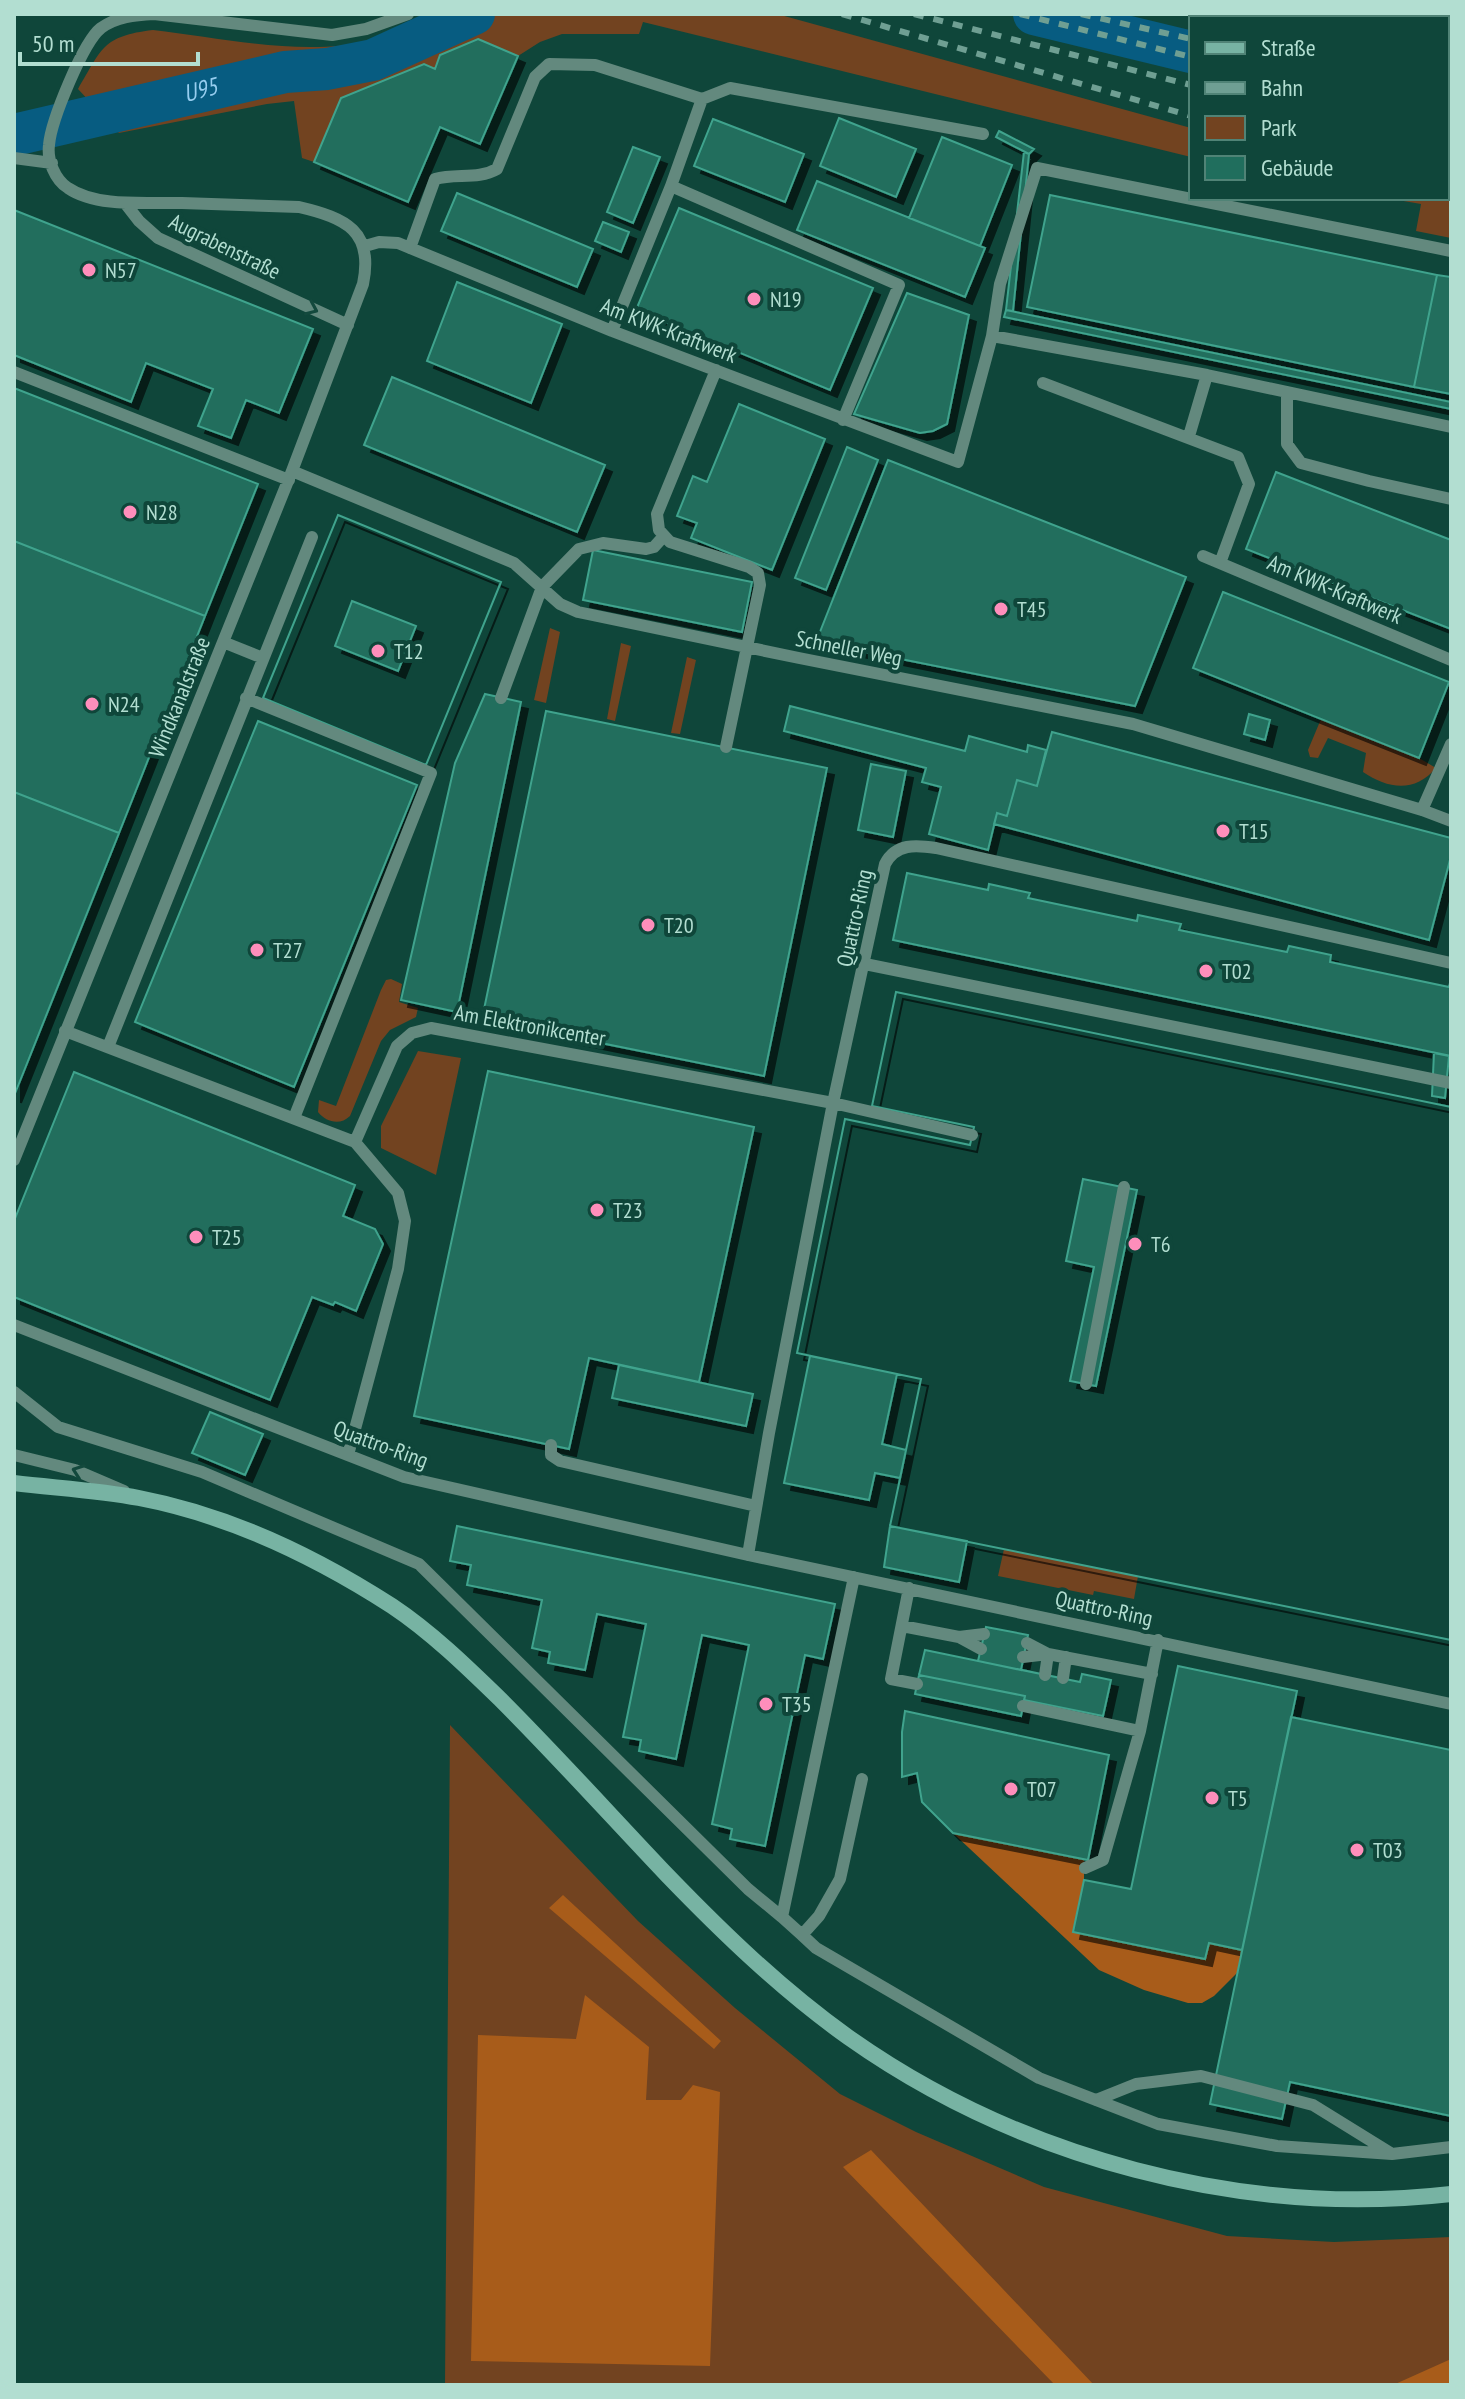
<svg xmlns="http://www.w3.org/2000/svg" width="1465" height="2399" viewBox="0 0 1465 2399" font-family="'PT Sans Narrow',sans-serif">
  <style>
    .green { fill: #724320 }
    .forest { fill: #a85c1a }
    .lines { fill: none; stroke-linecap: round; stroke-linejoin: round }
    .stream { stroke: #3a8399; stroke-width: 7 }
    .river { stroke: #075c81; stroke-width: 42 }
    .building { fill: #206e5d; stroke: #3fa38d; stroke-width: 2; fill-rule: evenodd; filter: url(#shadow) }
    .lane { stroke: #63897e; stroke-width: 12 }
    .secondary { stroke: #77b3a3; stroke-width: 16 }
    .rail { stroke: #6f9f93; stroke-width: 6; stroke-dasharray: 10 10; stroke-linecap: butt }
    .oneway { stroke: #13493d }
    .poi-dot { fill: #fe8ebb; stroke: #0f463a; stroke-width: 3 }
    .labels { text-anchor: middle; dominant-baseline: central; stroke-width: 8; stroke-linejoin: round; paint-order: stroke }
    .street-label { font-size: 22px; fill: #b2ded1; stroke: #0f463a }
    .poi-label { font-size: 22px; fill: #b2ded1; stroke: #0f463a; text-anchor: start }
    .water-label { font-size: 24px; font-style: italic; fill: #96cdef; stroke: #0f463a }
  </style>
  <defs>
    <filter id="shadow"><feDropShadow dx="7" dy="7" stdDeviation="0" flood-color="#0009"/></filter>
  </defs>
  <rect width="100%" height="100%" fill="#0f463a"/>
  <path class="green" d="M431,14H777L1191,128V157L643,22L639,34H562L540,42L518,56L478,39L440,55L435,69L341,98L314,162L302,158L294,101L267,104L119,133L78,89C102,49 102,36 153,30C242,40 352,70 431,14Z
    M1386,198H1443L1451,200V238L1416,231L1421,204Z
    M550,628L560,632L546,703L534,700Z
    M621,643L631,646L615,721L607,719Z
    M687,657L696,660L680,734L671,733Z
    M1321,719L1419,758L1436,768C1415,793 1388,789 1363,772L1366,753L1328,738L1318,758L1310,757L1308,750Z
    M391,979L402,984L399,1002L418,1008L416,1017L390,1030L381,1041L350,1116C340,1126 326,1122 318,1112L319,1100L336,1106L381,990L386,980Z
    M418,1051L461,1058L436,1175L381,1148V1126Z
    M1004,1549L1138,1576L1134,1599L1094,1591L1093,1595L998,1576Z
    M450,1725L638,1921L735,2008L840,2094L916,2132L1044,2187L1227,2236L1334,2242L1451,2237V2385H445Z"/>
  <path class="forest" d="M953,1833L1084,1860V1880L1074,1932L1205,1959L1209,1943L1242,1950L1237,1973L1214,1996L1202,2003H1188L1144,1990L1099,1970Z
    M563,1895L721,2041L714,2049L549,1908Z
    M585,1995L649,2047L646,2100H681L693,2085L720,2092L710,2366L471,2361L478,2035L576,2039Z
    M871,2150L1094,2385H1055L843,2167Z
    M1451,2359V2385H1393Z"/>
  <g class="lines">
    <path class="stream" id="s1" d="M88,119L235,80L284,70L327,69L373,60L474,14"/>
    <path class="river" d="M1034,14L1191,52
      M1447,113L1451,114
      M14,135L285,72L327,69L373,60L474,14"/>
  </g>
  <path class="building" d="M478,39L518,56L480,144L440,127L408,202L314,162L341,98L424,64L435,69L440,55Z
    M839,118L916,149L896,197L820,166Z
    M713,119L804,154L785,202L694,166Z
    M999,131L1034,149L1029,154L996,137Z
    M942,137L1012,165L980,246L909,218Z
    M633,147L660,157L633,223L607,212Z
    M1024,152L1029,154L1013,311L1006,310Z
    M817,181L985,248L965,297L797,230Z
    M457,193L593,249L577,287L441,231Z
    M1050,195L1437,275L1414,387L1027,307Z
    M679,208L873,288L830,390L636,310Z
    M14,210L313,329L279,413L246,400L231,438L198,426L213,389L146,363L131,402L14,355Z
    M603,222L629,232L621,252L595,241Z
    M1437,275L1451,277V394L1414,387Z
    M457,282L562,324L531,403L427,361Z
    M907,293L969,315L947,424L933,431L920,433L854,414Z
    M1006,310L1451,402V409L1004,317Z
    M392,377L605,465L577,532L364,445Z
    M14,388L258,484L205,616L14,541Z
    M739,404L825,439L772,570L691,538L697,523L677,516L693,476L707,482Z
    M847,447L878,460L826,590L795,578Z
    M888,460L1186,577L1135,706L816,642Z
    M1276,472L1451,540V629L1246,549Z
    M338,515L501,582L426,765L263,698ZM352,601L416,626L398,671L335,646Z
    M338,515L501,582L426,765L263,698Z
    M14,541L205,616L119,833L14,792Z
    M593,550L752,582L742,632L583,600Z
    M1223,592L1449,682L1419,758L1193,668Z
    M485,694L521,702L457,1012L401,1000L455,763Z
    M790,706L965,751L969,736L1027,752L1028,745L1046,750L1037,786L1017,780L1007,816L997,813L988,850L929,834L941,787L922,782L926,768L784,731Z
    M546,711L827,768L764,1076L482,1019Z
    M1249,714L1270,720L1265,740L1244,734Z
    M258,721L417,785L294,1087L135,1022Z
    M1052,732L1451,838V856L1429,940L994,824L997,813L1007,816L1017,780L1037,786Z
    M871,764L906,771L893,837L858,830Z
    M14,792L119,833L14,1096Z
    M907,873L988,890L989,884L1030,893L1028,898L1137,921L1138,915L1181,924L1179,930L1287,952L1289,946L1331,955L1330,962L1449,987L1451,979V1056L893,940Z
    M896,992L1451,1107V1640L890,1526L921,1379L797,1353L845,1119L970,1145L974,1127L872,1106ZM1083,1179L1137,1190L1096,1386L1070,1381L1094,1267L1066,1261Z
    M896,992L1451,1107V1640L890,1526L921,1379L797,1353L845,1119L970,1145L974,1127L872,1106Z
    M1434,1053L1449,1056L1445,1098L1432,1096Z
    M488,1071L754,1127L699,1382L589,1358L569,1449L414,1416Z
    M74,1072L355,1185L343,1216L375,1229L383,1244L356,1311L335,1302L333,1305L312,1297L270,1400L14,1297V1221Z
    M810,1356L897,1374L882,1444L906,1450L900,1478L875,1473L869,1500L784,1483Z
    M619,1365L753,1394L746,1426L612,1398Z
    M210,1412L263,1434L245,1475L192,1453Z
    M457,1526L835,1604L823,1659L805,1655L765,1846L730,1839L732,1829L712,1824L749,1645L702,1635L676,1759L639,1751L641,1740L623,1737L646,1624L597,1614L585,1670L548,1663L550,1652L532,1648L542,1600L467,1585L471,1565L450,1561Z
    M890,1526L967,1541L959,1582L884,1567Z
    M986,1627L1028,1635L1021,1670L978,1661Z
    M925,1650L1080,1682L1082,1674L1111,1680L1103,1716L1024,1700L1025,1696L919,1675Z
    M1178,1666L1297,1691L1242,1950L1209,1943L1205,1959L1073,1932L1084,1880L1131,1889Z
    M919,1675L1025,1696L1021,1716L915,1694Z
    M905,1711L1109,1755L1088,1860L953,1833L922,1802L917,1773L902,1777V1732Z
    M1291,1717L1451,1750V2116L1290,2082L1282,2119L1210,2104Z"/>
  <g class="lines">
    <path class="lane" d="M1254,14L1262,18
      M1426,18L1429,14
      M14,158L52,163
      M671,186L702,99
      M125,203L139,221L158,238L348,325
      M365,246L379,242L398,243L612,331L958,462L992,336L1207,375L1451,427
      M410,248L435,179C456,173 478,180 497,169L535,77L549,64L595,65L702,99L730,88L983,134
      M612,331L671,186L899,285L843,420
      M992,336L1000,284L1037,168L1451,251
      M716,370L657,514L659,530L670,542L749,567L758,573L760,585L726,747
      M14,372L289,480
      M1043,383L1238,457L1249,484L1220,563
      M1287,392V444L1301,463L1369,481L1451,499
      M1189,436L1207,375
      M292,471L514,563L560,604L578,612L799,658L1133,724L1422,810L1451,821
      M1203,556L1451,660
      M223,642L263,658
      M246,698L431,773L294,1118
      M501,698L542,587L579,549L603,543L646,549L654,547L663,537
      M1422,810L1451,744
      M865,964L1451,1083
      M65,1031L355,1142L397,1046L412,1033L431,1028L833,1103L972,1135
      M108,1047L312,537
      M14,1160L292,471L363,284C374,231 346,218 299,207C260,206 221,204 182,203C148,202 97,208 68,188C55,180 47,160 49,145C51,121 83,42 101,28C116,17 135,15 154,14L332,35L366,29L408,14
      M14,1325L404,1477L748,1555L1451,1704
      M1086,1384L1124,1187
      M14,1392L58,1427L202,1472L419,1564L748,1889L782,1917
      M551,1445V1455L560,1461L756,1506
      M14,1455L75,1470L124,1491
      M348,1455L398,1269L405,1221L398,1193L355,1142
      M748,1555L769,1433L833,1103L885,864C896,843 916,845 936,848L1451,963
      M854,1577L782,1917L802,1935L819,1916L840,1879L862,1779
      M909,1588L891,1679L917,1684
      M902,1626L959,1637L984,1634
      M959,1637L981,1649
      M1027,1643L1048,1654L1152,1674
      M1023,1657L1048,1654
      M1045,1675L1048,1654
      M1063,1678L1066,1657
      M1023,1706L1140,1731
      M1085,1868L1103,1860L1140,1731L1158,1640
      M802,1935L816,1948L1039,2078L1158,2124L1277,2146L1392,2154L1451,2147
      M1096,2100L1136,2084L1201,2076L1313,2105L1389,2152"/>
    <path class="secondary" d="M14,1483C55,1488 98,1490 139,1498C228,1515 316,1557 392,1606C431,1632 466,1666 500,1699C557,1756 611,1816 667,1875C723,1933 782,1990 848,2037C1019,2158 1242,2218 1451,2194"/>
    <path class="rail" d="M842,14L1191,116
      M914,14L1191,85
      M1020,14L1191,57
      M1081,14L1191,39
      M1447,86L1451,87
      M1447,104L1451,105
      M1447,123L1451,124
      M1447,150L1451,151
      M1447,192L1451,193"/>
  </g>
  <defs><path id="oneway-chevron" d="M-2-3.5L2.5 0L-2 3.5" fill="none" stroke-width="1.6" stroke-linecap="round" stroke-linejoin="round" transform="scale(2)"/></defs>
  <g class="oneway">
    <use href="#oneway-chevron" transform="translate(312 309) rotate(24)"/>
    <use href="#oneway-chevron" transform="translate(78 1471) rotate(-160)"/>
  </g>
  <g class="poi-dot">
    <circle cx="89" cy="270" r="8"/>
    <circle cx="754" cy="299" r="8"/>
    <circle cx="130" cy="512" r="8"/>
    <circle cx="1001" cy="609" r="8"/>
    <circle cx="378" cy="651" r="8"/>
    <circle cx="92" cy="704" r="8"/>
    <circle cx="1223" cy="831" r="8"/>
    <circle cx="648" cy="925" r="8"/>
    <circle cx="257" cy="950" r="8"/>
    <circle cx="1206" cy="971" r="8"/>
    <circle cx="597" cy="1210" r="8"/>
    <circle cx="196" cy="1237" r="8"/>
    <circle cx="1135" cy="1244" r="8"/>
    <circle cx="766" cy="1704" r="8"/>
    <circle cx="1011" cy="1789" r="8"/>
    <circle cx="1212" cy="1798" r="8"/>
    <circle cx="1357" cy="1850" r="8"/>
  </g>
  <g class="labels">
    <g class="street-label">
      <text transform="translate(225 246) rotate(26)">Augrabenstraße</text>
      <text transform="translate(669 330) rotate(21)">Am KWK-Kraftwerk</text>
      <text transform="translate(1335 589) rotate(23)">Am KWK-Kraftwerk</text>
      <text transform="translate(849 648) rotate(11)">Schneller Weg</text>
      <text transform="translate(179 697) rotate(-68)">Windkanalstraße</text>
      <text transform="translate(854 918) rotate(-78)">Quattro-Ring</text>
      <text transform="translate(530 1025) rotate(10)">Am Elektronikcenter</text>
      <text transform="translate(381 1444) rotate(20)">Quattro-Ring</text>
      <text transform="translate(1104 1608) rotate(12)">Quattro-Ring</text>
    </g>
    <g class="poi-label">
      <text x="105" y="270">N57</text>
      <text x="770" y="299">N19</text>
      <text x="146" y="512">N28</text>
      <text x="1017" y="609">T45</text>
      <text x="394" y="651">T12</text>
      <text x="108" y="704">N24</text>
      <text x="1239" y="831">T15</text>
      <text x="664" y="925">T20</text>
      <text x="273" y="950">T27</text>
      <text x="1222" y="971">T02</text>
      <text x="613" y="1210">T23</text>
      <text x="212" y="1237">T25</text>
      <text x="1151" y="1244">T6</text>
      <text x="782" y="1704">T35</text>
      <text x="1027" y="1789">T07</text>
      <text x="1228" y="1798">T5</text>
      <text x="1373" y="1850">T03</text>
    </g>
    <g class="water-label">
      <text stroke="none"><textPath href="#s1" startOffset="116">U95</textPath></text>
    </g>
  </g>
  <rect width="1465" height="2399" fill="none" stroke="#b2ded1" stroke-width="32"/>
  <rect x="1189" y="16" width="260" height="184" fill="#0f463a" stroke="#508376" stroke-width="2"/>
  <rect x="1205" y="42" width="40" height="12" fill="#77b3a3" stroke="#508376" stroke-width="2"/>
  <text x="1261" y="56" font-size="24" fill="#b2ded1">Straße</text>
  <rect x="1205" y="82" width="40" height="12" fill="#6f9f93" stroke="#508376" stroke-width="2"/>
  <text x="1261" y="96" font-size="24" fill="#b2ded1">Bahn</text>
  <rect x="1205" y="116" width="40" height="24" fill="#724320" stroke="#508376" stroke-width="2"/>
  <text x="1261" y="136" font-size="24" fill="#b2ded1">Park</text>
  <rect x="1205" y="156" width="40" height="24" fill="#206e5d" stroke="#508376" stroke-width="2"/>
  <text x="1261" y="176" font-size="24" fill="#b2ded1">Gebäude</text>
  <path d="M20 52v12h178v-12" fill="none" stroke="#b2ded1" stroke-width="4"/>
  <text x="32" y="52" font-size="24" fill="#b2ded1" stroke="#0f463a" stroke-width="6" paint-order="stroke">50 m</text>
</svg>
